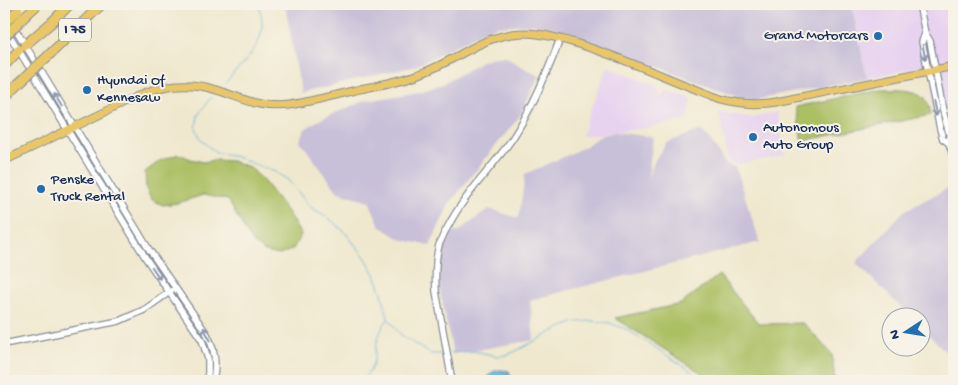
<svg xmlns="http://www.w3.org/2000/svg" width="958" height="385" viewBox="0 0 958 385" font-family="'Gochi Hand',sans-serif">
  <style>
    .built { fill: #e7d2f0 }
    .industrial { fill: #c8bfd8 }
    .green { fill: #abbf63; stroke: #637760 }
    .water { fill: #5fb1da; stroke: #3d709c }
    .lines { fill: none; stroke-linecap: round; stroke-linejoin: round }
    .stream { stroke: #5fb1da; stroke-width: 1 }
    .minor-casing { stroke: #868c96; stroke-width: 8 }
    .major-casing { stroke: #868c96; stroke-width: 9 }
    .highway-casing { stroke: #868c96; stroke-width: 11 }
    .minor { stroke: #fff; stroke-width: 5.5 }
    .major { stroke: #e9c769; stroke-width: 7 }
    .highway { stroke: #e9c769; stroke-width: 9 }
    .highway-bridge-casing { stroke: #868c96; stroke-width: 11; stroke-linecap: butt }
    .highway-bridge { stroke: #e9c769; stroke-width: 9 }
    .oneway { stroke: #8d97ae }
    .poi-dot { fill: #1f6fb2; stroke: #f7f3e8; stroke-width: 2 }
    .labels { text-anchor: middle; dominant-baseline: central; stroke-width: 4; stroke-linejoin: round; paint-order: stroke }
    .shield { fill: #f7f3e8; stroke: #5d6a87; stroke-width: 1 }
    .shield-label { font-size: 14px; font-weight: bold; fill: #1b2f5e }
    .poi-label { font-size: 15px; fill: #1b2f5e; stroke: #f7f3e8; text-anchor: start }
  </style>
  <rect width="100%" height="100%" fill="#f7f3e8"/>
  <filter id="ink" filterUnits="userSpaceOnUse"><feTurbulence type="fractalNoise" baseFrequency=".02" numOctaves="2"/><feDisplacementMap in="SourceGraphic" scale="10" xChannelSelector="R" yChannelSelector="G"/><feConvolveMatrix kernelMatrix="1 2 1 2 8 2 1 2 1" color-interpolation-filters="sRGB"/></filter>
  <filter id="wash" filterUnits="userSpaceOnUse"><feTurbulence type="fractalNoise" baseFrequency=".0096" numOctaves="4" result="noise"/><feDisplacementMap in="SourceGraphic" scale="20" xChannelSelector="R" yChannelSelector="G"/><feGaussianBlur stdDeviation="1.12" result="paint"/><feColorMatrix in="noise" values="0 0 0 0 0 0 0 0 0 0 0 0 0 0 0 0 0 1.4 0 .05"/><feComposite in="paint" operator="in"/></filter>
  <g filter="url(#wash)">
    <rect width="100%" height="100%" fill="#f0e8ce"/>
    <path class="built" d="M851,4H954V144L947,145L934,104L932,64L867,78Z
      M608,65L636,77L657,85L660,95L667,90L692,98L687,120L647,128L581,136Z
      M719,112L753,118L777,112L786,155L735,165L729,162Z"/>
    <path class="industrial" d="M285,4H851L867,78L755,100L741,97L556,29L533,24L497,26L473,36L416,66L301,93Z
      M496,56H506L526,69L540,75L519,117L449,204L430,246L400,239L380,226L369,201L338,192L300,141L305,129L319,120L366,100L420,91L445,82L481,61Z
      M701,130L711,141L725,163L735,167L760,242L530,300L534,340L453,354L439,287V272L443,250L448,233L458,232L489,209L519,218L525,174L570,154L587,145L599,136L615,132L653,137L648,178L655,160L666,143Z
      M954,183V360L921,327L920,318L911,317L856,263L904,211L946,189Z"/>
    <path class="green" d="M880,89C891,89 918,87 926,97C929,102 930,109 931,115L802,141L795,107Z
      M179,154L191,159L203,162L216,160L232,161L251,168L265,183L288,213L301,235L293,249L280,255L265,252L252,243L228,200L203,195L178,203L163,205L151,199L146,189L145,172L161,160Z
      M719,275L759,324L803,323L832,354L835,381H714L615,318L681,304Z"/>
    <path class="water" d="M501,370L509,371L510,373V381H486C489,372 493,371 501,370Z"/>
    <g class="lines">
      <path class="stream" d="M226,83C240,66 263,47 262,23C262,17 260,10 259,4
        M211,97L198,115L196,128L201,140L209,147L216,152L236,157L275,172L288,180L295,188L310,207L326,216L344,231L365,257L375,274L382,293L388,318L401,335L422,349L432,354H443
        M450,353L474,351L497,356L507,355L520,349L560,328L576,322L593,321L610,323L628,330L691,371L700,381
        M359,381C379,370 372,351 380,333C382,328 385,323 388,319"/>
    </g>
  </g>
  <g filter="url(#ink)">
    <g class="lines">
      <defs>
        <path id="minor" d="M919,4L925,33L930,41L943,111L950,137L949,143L954,159
          M4,10L148,248L207,334C215,349 217,364 213,381
          M7,31L147,260L202,340L208,359V373L206,381
          M925,33L922,42L940,129L943,139L949,143
          M4,344L119,321L144,310L171,291
          M452,381L436,291C435,276 435,260 439,245C442,237 446,229 451,221C467,191 493,167 512,139C533,107 547,74 560,39"/>
        <path id="major" d="M4,161L144,93C166,84 190,82 213,89C241,97 258,109 289,105C313,101 336,95 360,89C380,85 402,81 422,73C458,60 483,34 523,33C541,33 558,38 575,43C625,58 672,81 721,99C739,104 757,105 776,102L954,66"/>
        <path id="highway" d="M26,15L38,4
          M25,45L51,23L70,4
          M48,56L102,4
          M4,66L19,50
          M4,98L18,84"/>
      </defs>
      <use href="#minor" class="minor-casing"/>
      <use href="#major" class="major-casing"/>
      <use href="#highway" class="highway-casing"/>
      <use href="#minor" class="minor"/>
      <use href="#major" class="major"/>
      <use href="#highway" class="highway"/>
      <defs>
        <path id="highway-bridge" d="M4,23L18,10
          M4,37L26,15
          M18,84L48,56"/>
      </defs>
      <use href="#highway-bridge" class="highway-bridge-casing"/>
      <use href="#highway-bridge" class="highway-bridge"/>
    </g>
    <defs><path id="oneway-shaft" d="M-6 0H5M1.5-3L5.5 0L1.5 3" fill="none" stroke-width="1.6" stroke-linecap="round" stroke-linejoin="round" transform="scale(1.25)"/></defs>
    <g class="oneway">
      <use href="#oneway-shaft" transform="translate(924 52) rotate(79)"/>
      <use href="#oneway-shaft" transform="translate(58 100) rotate(-121)"/>
      <use href="#oneway-shaft" transform="translate(935 109) rotate(78)"/>
      <use href="#oneway-shaft" transform="translate(156 273) rotate(56)"/>
      <use href="#oneway-shaft" transform="translate(207 334) rotate(-119)"/>
    </g>
  </g>
  <g class="poi-dot">
    <circle cx="878" cy="36" r="5"/>
    <circle cx="87" cy="90" r="5"/>
    <circle cx="753" cy="137" r="5"/>
    <circle cx="41" cy="189" r="5"/>
  </g>
  <g class="labels">
    <rect class="shield" x="59" y="18.5" width="32" height="23" rx="4"/>
    <g class="shield-label">
      <text x="75" y="30">I 75</text>
    </g>
    <g class="poi-label">
      <text x="868" y="36" text-anchor="end">Grand Motorcars</text>
      <text x="97" y="81">Hyundai Of<tspan x="97" dy="17">Kennesaw</tspan></text>
      <text x="763" y="128">Autonomous<tspan x="763" dy="17">Auto Group</tspan></text>
      <text x="51" y="180">Penske<tspan x="51" dy="17">Truck Rental</tspan></text>
    </g>
  </g>
  <rect width="958" height="385" fill="none" stroke="#f7f3e8" stroke-width="20"/>
  <g transform="translate(906 332) rotate(258)"><circle r="24" fill="#f7f3e8" stroke="#9fa5b1"/>
  <path d="M0-4L9 19L0 12L-9 19Z" fill="#1f6fb2"/>
  <text y="-8" font-size="14" font-weight="bold" text-anchor="middle" fill="#1b2f5e">N</text>
  </g>
</svg>
